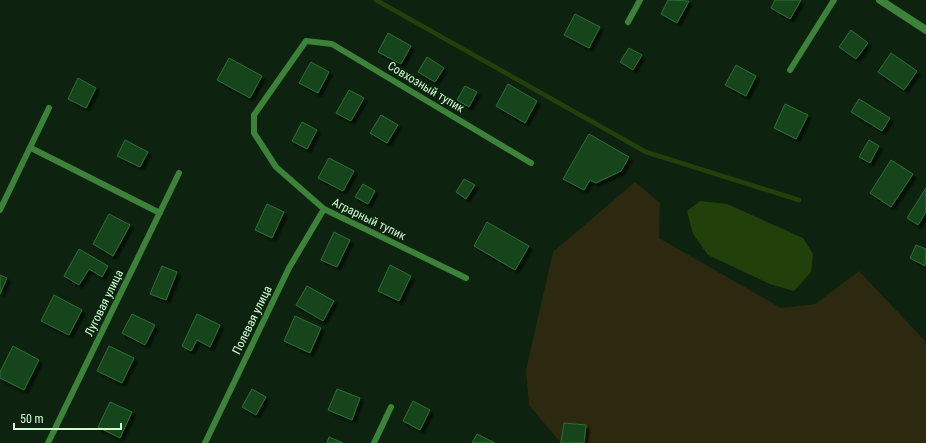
<svg xmlns="http://www.w3.org/2000/svg" width="926" height="443" viewBox="0 0 926 443" font-family="'Roboto Condensed',sans-serif">
  <style>
    .green { fill: #2d2910 }
    .water { fill: #224009 }
    .lines { fill: none; stroke-linecap: round; stroke-linejoin: round }
    .stream { stroke: #224009; stroke-width: 4.5 }
    .building { fill: #19441e; stroke: #2b7033; filter: url(#shadow) }
    .lane { stroke: #3c8238; stroke-width: 6 }
    .street { stroke: #3c8238; stroke-width: 8 }
    .labels { text-anchor: middle; dominant-baseline: central; stroke-width: 3; stroke-linejoin: round; paint-order: stroke }
    .street-label { font-size: 12px; fill: #cfffd0; stroke: #0d230f }
  </style>
  <defs>
    <filter id="shadow"><feDropShadow dx="3.5" dy="3.5" stdDeviation="1" flood-color="#0009"/></filter>
  </defs>
  <rect width="100%" height="100%" fill="#0d230f"/>
  <path class="green" d="M635,182L660,203L659,238L781,308L815,304L859,271L926,342V443H561L529,405L526,370L553,252Z"/>
  <path class="water" d="M700,201L727,204L803,238L813,254L811,272L794,291L770,284L708,255L693,234L687,211Z"/>
  <g class="lines">
    <path class="stream" d="M376,0L646,152L799,200"/>
  </g>
  <path class="building" d="M668,0L689,1L677,23L661,14Z
    M775,0H801L790,19L771,8Z
    M575,14L600,27L589,48L564,35Z
    M851,30L868,43L856,59L839,47Z
    M388,33L411,46L401,64L378,52Z
    M629,48L642,55L633,70L620,62Z
    M891,53L917,71L904,90L878,72Z
    M427,57L444,68L435,82L418,72Z
    M229,58L262,76L250,98L217,80Z
    M311,62L329,72L318,93L299,83Z
    M736,65L756,76L746,96L725,85Z
    M78,78L96,88L86,108L68,99Z
    M508,84L537,101L525,123L496,106Z
    M465,86L477,92L469,107L457,100Z
    M349,90L364,98L351,121L336,113Z
    M859,99L890,118L882,131L851,112Z
    M785,104L808,115L796,139L774,128Z
    M381,115L398,125L387,143L370,133Z
    M302,122L317,130L307,149L292,141Z
    M589,134L629,157L621,171L596,183L590,180L584,190L563,179Z
    M125,140L148,152L140,167L117,156Z
    M869,140L879,146L870,163L859,157Z
    M329,158L354,171L343,191L318,178Z
    M891,160L913,174L891,207L870,193Z
    M464,179L475,185L466,199L456,192Z
    M363,184L375,191L368,204L355,197Z
    M926,188V212L918,225L907,218Z
    M267,204L284,212L272,238L255,230Z
    M109,214L130,225L113,256L93,244Z
    M487,222L529,246L515,270L474,246Z
    M334,232L350,240L337,267L321,260Z
    M916,245L926,249L925,266L910,258Z
    M79,249L108,266L102,277L89,269L79,285L64,276Z
    M390,265L411,276L399,301L378,291Z
    M162,266L177,272L166,300L150,294Z
    M0,275L7,278L0,294Z
    M307,286L334,301L323,321L296,305Z
    M54,295L82,310L69,335L41,321Z
    M132,314L155,325L145,345L122,333Z
    M197,314L220,325L210,347L197,340L191,351L182,346Z
    M295,316L321,328L310,353L284,341Z
    M13,346L39,360L24,390L0,378V372Z
    M109,346L134,358L122,383L97,371Z
    M252,389L266,397L256,415L242,407Z
    M337,389L360,398L352,420L328,410Z
    M413,401L430,410L420,430L403,421Z
    M110,402L132,412L120,438L98,427Z
    M564,423L586,425L584,443H561Z
    M477,434L495,443H472Z
    M329,437L343,443H327Z"/>
  <g class="lines">
    <path class="lane" d="M628,22L640,0
      M790,70L834,0
      M31,148L160,213
      M0,210L49,108
      M466,278L324,209L276,167L254,133V115L306,41L332,44L531,163
      M48,443L179,173
      M205,443L289,268L324,209
      M374,443L391,407"/>
    <path class="street" d="M880,0L926,30"/>
  </g>
  <g class="labels">
    <g class="street-label">
      <text transform="translate(426 87) rotate(31)">Совхозный тупик</text>
      <text transform="translate(369 219) rotate(26)">Аграрный тупик</text>
      <text transform="translate(104 303) rotate(-64)">Луговая улица</text>
      <text transform="translate(252 320) rotate(-64)">Полевая улица</text>
    </g>
  </g>
  <path d="M14 423v6h107v-6" fill="none" stroke="#cfffd0" stroke-width="2"/>
  <text x="20" y="423" font-size="12" fill="#cfffd0" stroke="#0d230f" stroke-width="3" paint-order="stroke">50 m</text>
</svg>
